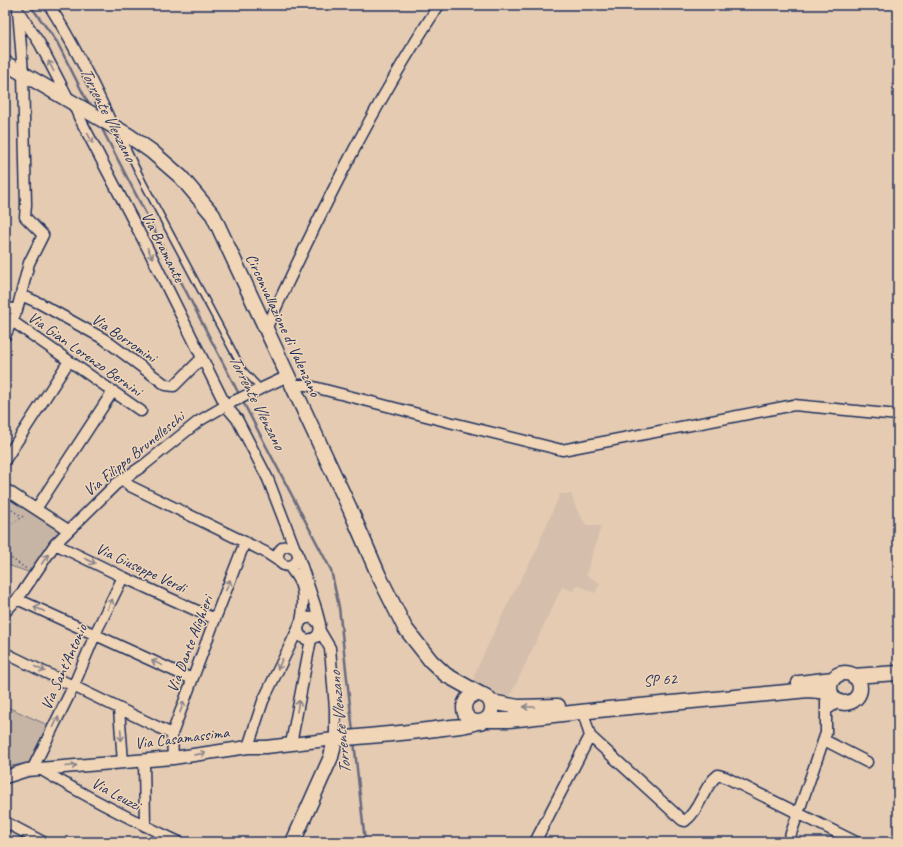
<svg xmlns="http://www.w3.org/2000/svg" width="903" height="847" viewBox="0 0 903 847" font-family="Caveat,sans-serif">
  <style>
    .built { fill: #d5bfac }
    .green { fill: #c6b4a5; stroke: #707282 }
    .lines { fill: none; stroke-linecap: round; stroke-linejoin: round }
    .stream { stroke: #696b7e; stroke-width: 2.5 }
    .service-casing { stroke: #1b2f5e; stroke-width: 8 }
    .minor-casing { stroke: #1b2f5e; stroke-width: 13 }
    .tertiary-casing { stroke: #1b2f5e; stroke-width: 15 }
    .secondary-casing { stroke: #1b2f5e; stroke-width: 17 }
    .path { stroke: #1b2f5e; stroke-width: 1.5; stroke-dasharray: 1 3; stroke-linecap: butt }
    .service { stroke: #f1d5b7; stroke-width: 5 }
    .minor { stroke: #f1d5b7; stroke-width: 10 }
    .tertiary { stroke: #f1d5b7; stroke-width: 12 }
    .secondary { stroke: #f1d5b7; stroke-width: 14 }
    .oneway { stroke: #86828a }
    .labels { text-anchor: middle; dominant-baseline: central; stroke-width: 3; stroke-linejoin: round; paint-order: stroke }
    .street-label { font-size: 16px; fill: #1b2f5e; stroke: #f1d5b7 }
    .water-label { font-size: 17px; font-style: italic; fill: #354369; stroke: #f1d5b7 }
  </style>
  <rect width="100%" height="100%" fill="#e4cbb2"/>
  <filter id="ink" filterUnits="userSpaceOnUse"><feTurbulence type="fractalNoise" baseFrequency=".025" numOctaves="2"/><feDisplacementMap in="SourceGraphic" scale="8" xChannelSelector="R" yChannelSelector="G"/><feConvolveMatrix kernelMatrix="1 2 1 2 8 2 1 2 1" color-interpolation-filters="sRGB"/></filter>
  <g filter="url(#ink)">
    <path class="built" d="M560,494H571L577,510L586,525L601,526L586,575L600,583L595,593L577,585L573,591L562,587L510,696H496L475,684L474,675L508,603L540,544V540Z"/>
    <path class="green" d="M5,489L68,530L34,574L5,564Z
      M5,706L50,726L29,763L5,767Z"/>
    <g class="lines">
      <path class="stream" d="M30,5L57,42L90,107
        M100,125L240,396
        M242,400L331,570L339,607L353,732
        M354,741L365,842"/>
      <defs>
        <path id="service" d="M124,136L128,151L144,184L243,370L261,389"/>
        <path id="minor" d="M49,5C74,44 94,85 113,127
          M19,12L40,44L69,100
          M73,103L79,117L151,255L226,406L237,419L268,479L295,549
          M21,295L39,303L104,339L166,385L174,386L202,358
          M5,307L17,310
          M12,321L141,411
          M266,329C318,218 371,108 439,5
          M5,336L17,310L29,263L43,235L25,217L26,205L23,73L18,10
          M292,385H306L449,422L562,450L794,405L898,415
          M5,460L69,361
          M123,480L130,486L265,552L279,561
          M5,489L68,530
          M36,509L113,391
          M55,544L123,577L215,619
          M278 556a10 10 0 1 1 20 0a10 10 0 1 1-20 0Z
          M297,552L315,605L320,624
          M289,566C294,573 301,581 302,590C304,599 303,613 301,621C299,625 298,626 298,630C300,640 310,642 317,636C325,624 312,612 301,621
          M17,599L192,679
          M5,612L20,596L55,544L116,484L144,465L199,421L230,403L288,376
          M320,631L330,648L335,709V739
          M5,653L172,734
          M830,692L826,701V710L838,702
          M119,709L123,762
          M583,712L590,736L682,820L685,821C701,809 703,786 718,775L725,777L856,842
          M824,740L867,762
          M291,744L311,639
          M248,747L263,701L298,629
          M173,758L172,734L215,619L245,542
          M144,760L145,826
          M40,769C85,796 132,820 179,842
          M32,770L74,685L97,630L123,577
          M5,822L43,842
          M535,842L590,736
          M788,842L826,733V710"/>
        <path id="tertiary" d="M5,777L27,770L173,758L248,747H266L335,739"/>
        <path id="secondary" d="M5,63L128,135L151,151L181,177L213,215L350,509L379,576L405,628L431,661L446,675L482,695
          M830 688a15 15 0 1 1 30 0a15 15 0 1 1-30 0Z
          M853,676L898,673
          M799,683L833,679
          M464 708a14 14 0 1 1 28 0a14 14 0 1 1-28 0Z
          M491,702L518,707L558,706
          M486,720H509L598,710L808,690L830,692
          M293,842L331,757L335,739C371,736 407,733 443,728C455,726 466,727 477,722"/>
      </defs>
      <use href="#service" class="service-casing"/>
      <use href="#minor" class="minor-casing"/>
      <use href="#tertiary" class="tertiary-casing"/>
      <use href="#secondary" class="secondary-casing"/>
      <path class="path" d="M5,506L23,517L5,527
        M5,554L28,570"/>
      <use href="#service" class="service"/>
      <use href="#minor" class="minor"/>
      <use href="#tertiary" class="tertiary"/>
      <use href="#secondary" class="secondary"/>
    </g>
    <defs><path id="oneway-shaft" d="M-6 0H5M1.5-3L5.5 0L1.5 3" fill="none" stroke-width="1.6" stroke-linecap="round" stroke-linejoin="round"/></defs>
    <g class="oneway">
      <use href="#oneway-shaft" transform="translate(51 66) rotate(-117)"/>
      <use href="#oneway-shaft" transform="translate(90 138) rotate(62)"/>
      <use href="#oneway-shaft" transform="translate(150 253) rotate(63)"/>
      <use href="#oneway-shaft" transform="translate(45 559) rotate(-56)"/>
      <use href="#oneway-shaft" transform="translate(90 561) rotate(26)"/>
      <use href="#oneway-shaft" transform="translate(228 585) rotate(-68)"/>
      <use href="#oneway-shaft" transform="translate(110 604) rotate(-65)"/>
      <use href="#oneway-shaft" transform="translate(39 609) rotate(-156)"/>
      <use href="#oneway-shaft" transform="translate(157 663) rotate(-155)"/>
      <use href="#oneway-shaft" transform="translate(280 664) rotate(115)"/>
      <use href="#oneway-shaft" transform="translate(40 669) rotate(25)"/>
      <use href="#oneway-shaft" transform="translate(298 706) rotate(-79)"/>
      <use href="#oneway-shaft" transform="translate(182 707) rotate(-70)"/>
      <use href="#oneway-shaft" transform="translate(529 707) rotate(-180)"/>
      <use href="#oneway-shaft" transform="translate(56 722) rotate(-64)"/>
      <use href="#oneway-shaft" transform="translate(121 735) rotate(86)"/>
      <use href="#oneway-shaft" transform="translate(200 754) rotate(-8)"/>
      <use href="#oneway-shaft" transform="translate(71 766) rotate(-5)"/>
    </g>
  </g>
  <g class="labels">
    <g class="street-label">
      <text transform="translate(163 247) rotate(63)">Via Bramante</text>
      <text transform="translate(283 325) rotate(65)">Circonvallazione di Valenzano</text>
      <text transform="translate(124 338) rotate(34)">Via Borromini</text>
      <text transform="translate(85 354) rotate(35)">Via Gian Lorenzo Bernini</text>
      <text transform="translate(134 454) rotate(-39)">Via Filippo Brunelleschi</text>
      <text transform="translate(141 568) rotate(25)">Via Giuseppe Verdi</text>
      <text transform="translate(190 644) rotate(-69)">Via Dante Alighieri</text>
      <text transform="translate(64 667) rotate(-66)">Via Sant'Antonio</text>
      <text transform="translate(660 680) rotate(-5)">SP 62</text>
      <text transform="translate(182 738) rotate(-7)">Via Casamassima</text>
      <text transform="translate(116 794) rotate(28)">Via Leuzzi</text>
    </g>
    <g class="water-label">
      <text transform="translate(108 114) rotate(63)">Torrente Vlenzano</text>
      <text transform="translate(257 402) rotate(63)">Torrente Vlenzano</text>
      <text transform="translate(340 723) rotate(-96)">Torrente Vlenzano</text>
    </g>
  </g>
  <rect width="903" height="847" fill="none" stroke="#f1d5b7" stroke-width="20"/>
  <rect x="10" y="10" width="883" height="827" fill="none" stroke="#1b2f5e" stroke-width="1.5" filter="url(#ink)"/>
</svg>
